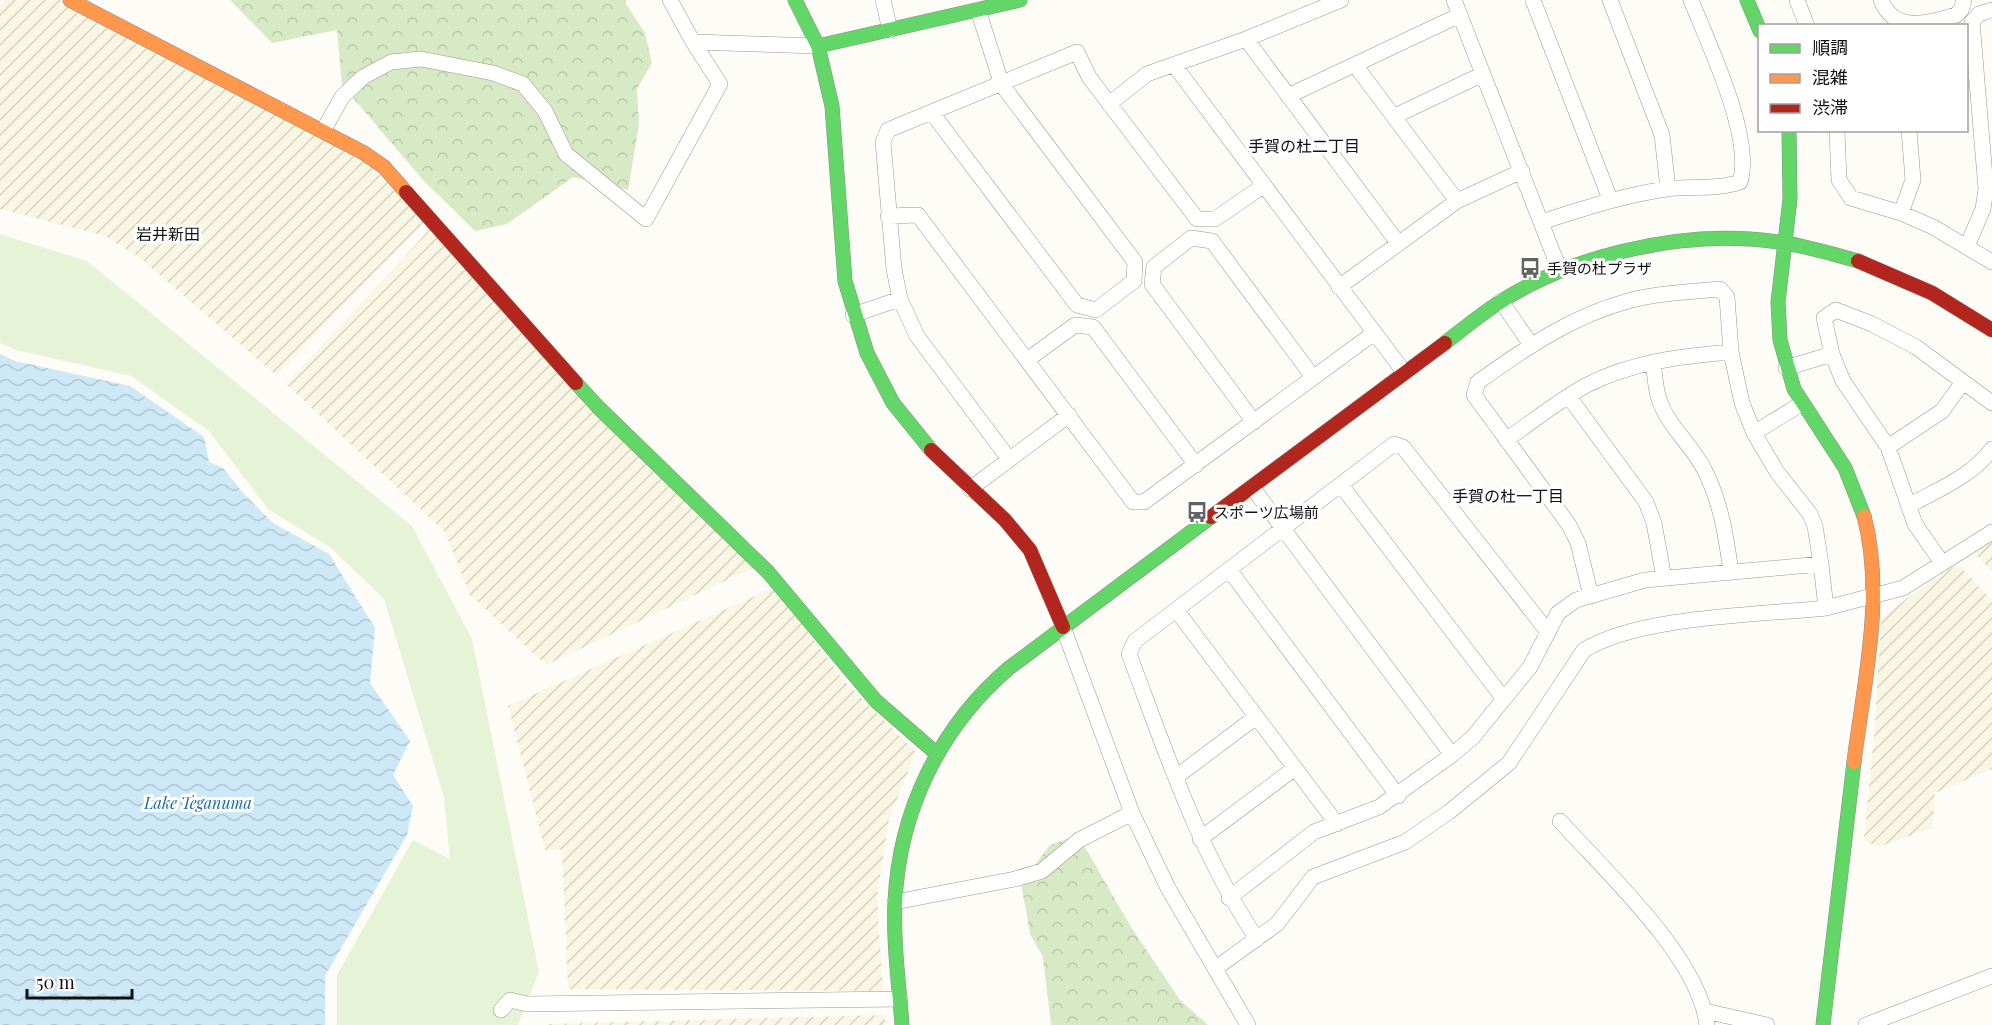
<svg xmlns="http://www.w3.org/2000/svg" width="1992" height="1025" viewBox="0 0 1992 1025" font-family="'Playfair Display','Noto Sans JP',serif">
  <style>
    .farmland { fill: url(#farmland-furrows) }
    .forest { fill: url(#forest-crowns) }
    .park { fill: #e7f3d7 }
    .water { fill: url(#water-waves) }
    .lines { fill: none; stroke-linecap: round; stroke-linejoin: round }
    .street-casing { stroke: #979795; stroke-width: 16 }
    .fast-casing { stroke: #8e8d8b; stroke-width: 15 }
    .slow-casing { stroke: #8e8d8b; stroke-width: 15 }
    .jam-casing { stroke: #8e8d8b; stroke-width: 15 }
    .street { stroke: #fffffe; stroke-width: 15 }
    .fast { stroke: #63d668; stroke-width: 14 }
    .slow { stroke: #ff974d; stroke-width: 14 }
    .jam { stroke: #b3261e; stroke-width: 14 }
    .labels { text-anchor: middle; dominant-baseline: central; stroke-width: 6; stroke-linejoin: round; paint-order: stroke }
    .poi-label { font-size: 15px; fill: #111; stroke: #fff; text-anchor: start }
    .neighbourhood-label { font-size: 16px; fill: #111; stroke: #fff }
    .water-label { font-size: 16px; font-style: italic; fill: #1768a6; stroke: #fff }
  </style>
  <defs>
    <pattern id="farmland-furrows" width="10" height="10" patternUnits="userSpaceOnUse" patternTransform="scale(1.5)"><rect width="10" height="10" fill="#f9f7e4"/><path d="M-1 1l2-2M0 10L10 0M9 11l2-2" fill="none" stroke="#d4d3c3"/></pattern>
    <pattern id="forest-crowns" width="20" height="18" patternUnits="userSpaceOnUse" patternTransform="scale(1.5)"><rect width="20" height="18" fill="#d8eac5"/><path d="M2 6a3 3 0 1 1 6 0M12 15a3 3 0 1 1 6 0" fill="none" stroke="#b8c8a8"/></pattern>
    <pattern id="water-waves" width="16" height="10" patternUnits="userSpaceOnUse" patternTransform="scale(1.5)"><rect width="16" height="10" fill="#cde8f7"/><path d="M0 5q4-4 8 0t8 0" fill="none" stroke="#afc6d3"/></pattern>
  </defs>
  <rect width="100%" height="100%" fill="#fdfcf7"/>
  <path class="farmland" d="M4,0H60L374,167L424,222L276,375L140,258L105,236L0,209V6Z
    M431,228L761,564L546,665L470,595L445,532L286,384Z
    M1992,542V571L1974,553Z
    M1958,564L1992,600V769L1935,793L1932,828L1878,847L1864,840L1875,725L1881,619L1911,595Z
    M775,587L844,681L916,752L889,819L877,896L883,991L568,989L562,850H545L508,706Z
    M885,1015V1025H548V1024Z"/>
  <path class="forest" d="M230,0H626V4L645,33L652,63L637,89L639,124L628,190L573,177L507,224L475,231L423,180L342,85L337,30L272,43Z
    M1078,835L1131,927L1180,1000L1208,1025H1051L1043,957L1030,934L1021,883L1050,845Z"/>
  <path class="park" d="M0,234L87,261L412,526L472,639L539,972L518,1025H337V975L413,840L450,859L444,797L384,599L331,548L268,509L209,431L131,376L16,350L0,343Z"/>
  <path class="water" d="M0,354L15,361L130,386L204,437L209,462L223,468L243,493L273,523L329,554L375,628L370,683L410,741L393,775L413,806L407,835L325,976V1025H0Z"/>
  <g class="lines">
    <defs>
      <path id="street" d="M670,0L693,42
        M883,0L890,30
        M1454,0L1560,271
        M1533,0L1610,199
        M1610,0L1662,135L1668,189
        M1797,0L1807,26
        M1881,0C1894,33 1927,24 1956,15L1961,10L1964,0
        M1246,39L1398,243
        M1174,65L1404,372
        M1355,65L1457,201
        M1288,96L1460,15
        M1109,104L1147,74L1246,39L1341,0
        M932,113L1077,305L1096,310L1134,281L1135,262L1002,85L978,10
        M1395,116L1483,74
        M1837,130L1839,180L1851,198L1901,213L1933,227L1992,262
        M323,131L342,97L363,77L391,62L421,59L493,73L523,84L545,111L566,154L646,219L720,84L693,42L818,46
        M1901,213L1913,180L1909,130
        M888,216L918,215L1133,502H1144L1374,333
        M1541,222C1583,209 1623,195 1667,189C1691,186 1717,190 1740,182C1754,138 1708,43 1691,0
        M1967,246L1983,209L1986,189L1972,22L1979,14L1992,10
        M1339,287L1457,201L1522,171
        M1501,301L1531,345
        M853,315L900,299
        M1027,360L1075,325L1093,327L1196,465
        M1653,362C1655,374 1655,387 1659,399C1667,425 1692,445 1704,469C1721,502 1726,536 1731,572
        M1786,368L1832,354
        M1569,397L1646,502L1654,523L1664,578
        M1254,422L1152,284L1154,267L1191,238L1212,241L1313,377
        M1754,433L1801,404
        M1506,440C1532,422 1559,400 1587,385C1631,362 1683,356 1731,352
        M1888,447L1942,411L1963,382
        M1009,459L917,336L900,299L894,269L883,142L888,130L1077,52L1089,77L1197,219H1215L1263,186
        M1341,485L1503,698
        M1252,487L1452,755
        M970,489L1069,415
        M1910,505C1939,489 1972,476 1992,449
        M1942,563L1915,524L1888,447L1843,381L1832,354L1824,318L1836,310L1872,324L1916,347L1992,403
        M1230,571L1398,796
        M1591,596L1578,543L1569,525L1474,395L1478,382C1524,349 1572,316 1628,301C1658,293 1689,292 1720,289L1727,297L1731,352L1742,403L1754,433L1777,472L1810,514L1815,526L1821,564
        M1177,611L1337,824
        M1063,627L1132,813L1168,888L1248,1025
        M1176,777L1256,717
        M1560,821C1606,872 1699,957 1707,1025
        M1200,839L1295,768
        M1229,898L1314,832L1379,807L1452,755L1473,737L1530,667L1558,613L1576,600L1645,580L1821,564L1826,608L1903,588L1992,532
        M895,902L1015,879L1042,871L1079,840L1132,813
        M1257,939C1198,851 1166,752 1129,654L1135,641L1394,444L1403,447L1548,632
        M1216,968L1277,924L1313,877L1405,842L1449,812L1509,763L1584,650C1640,616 1758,615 1826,608
        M501,1010L510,1000L527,1004L900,999
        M1705,1011L1767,1025
        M1866,1025L1992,976"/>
      <path id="fast" d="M795,0L818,46L832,106L845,281L867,353L893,403L931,450
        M1747,0L1760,31
        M818,46L1020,0
        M1789,130L1790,199L1778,302L1780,340L1794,389L1845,468L1864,516
        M1445,343C1463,329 1481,314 1500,302C1570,257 1669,234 1750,239C1787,241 1823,251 1858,261
        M576,383L599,408L768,572L876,701L937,754
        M902,1025C899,984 893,943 895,902C899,811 940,727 1009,668L1211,517
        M1823,1025L1854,762"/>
      <path id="slow" d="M70,0L364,153L384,167L406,192
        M1854,762C1864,681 1885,596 1864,516"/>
      <path id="jam" d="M406,192L576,383
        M1858,261L1932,293L1992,330
        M931,450L1005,520L1030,550L1063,627
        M1211,517L1445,343"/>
    </defs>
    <use href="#street" class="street-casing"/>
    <use href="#fast" class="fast-casing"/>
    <use href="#slow" class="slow-casing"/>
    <use href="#jam" class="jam-casing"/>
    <use href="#street" class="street"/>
    <use href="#fast" class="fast"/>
    <use href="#slow" class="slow"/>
    <use href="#jam" class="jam"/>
  </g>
  <defs>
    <symbol id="bus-bare" viewBox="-9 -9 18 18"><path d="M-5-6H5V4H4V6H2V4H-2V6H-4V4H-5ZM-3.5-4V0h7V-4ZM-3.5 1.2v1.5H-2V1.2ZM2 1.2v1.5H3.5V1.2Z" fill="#646362" stroke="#fff" stroke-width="2.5" paint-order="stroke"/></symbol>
  </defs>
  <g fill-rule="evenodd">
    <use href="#bus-bare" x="1515" y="253" width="30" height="30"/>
    <use href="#bus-bare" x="1182" y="497" width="30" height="30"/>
  </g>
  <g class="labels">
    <g class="poi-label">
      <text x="1547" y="268">手賀の杜プラザ</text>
      <text x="1214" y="512">スポーツ広場前</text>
    </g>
    <g class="neighbourhood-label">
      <text x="1304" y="145">手賀の杜二丁目</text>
      <text x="168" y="233">岩井新田</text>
      <text x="1508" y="495">手賀の杜一丁目</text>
    </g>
    <g class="water-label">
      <text x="198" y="802">Lake Teganuma</text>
    </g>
  </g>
  <rect x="1758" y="24" width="210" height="108" fill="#ffffff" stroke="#a0a0a0" stroke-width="1.5"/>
  <rect x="1770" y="44" width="30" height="9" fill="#63d668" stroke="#a0a0a0" stroke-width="1.5"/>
  <text x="1812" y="54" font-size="18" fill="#111111">順調</text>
  <rect x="1770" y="74" width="30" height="9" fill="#ff974d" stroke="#a0a0a0" stroke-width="1.5"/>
  <text x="1812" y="84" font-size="18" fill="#111111">混雑</text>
  <rect x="1770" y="104" width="30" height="9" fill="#b3261e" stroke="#a0a0a0" stroke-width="1.5"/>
  <text x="1812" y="114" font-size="18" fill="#111111">渋滞</text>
  <path d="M27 989v9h105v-9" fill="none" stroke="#111111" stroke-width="3"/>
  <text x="36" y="989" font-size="18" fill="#111111" stroke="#ffffff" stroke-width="4.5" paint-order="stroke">50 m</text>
</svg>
